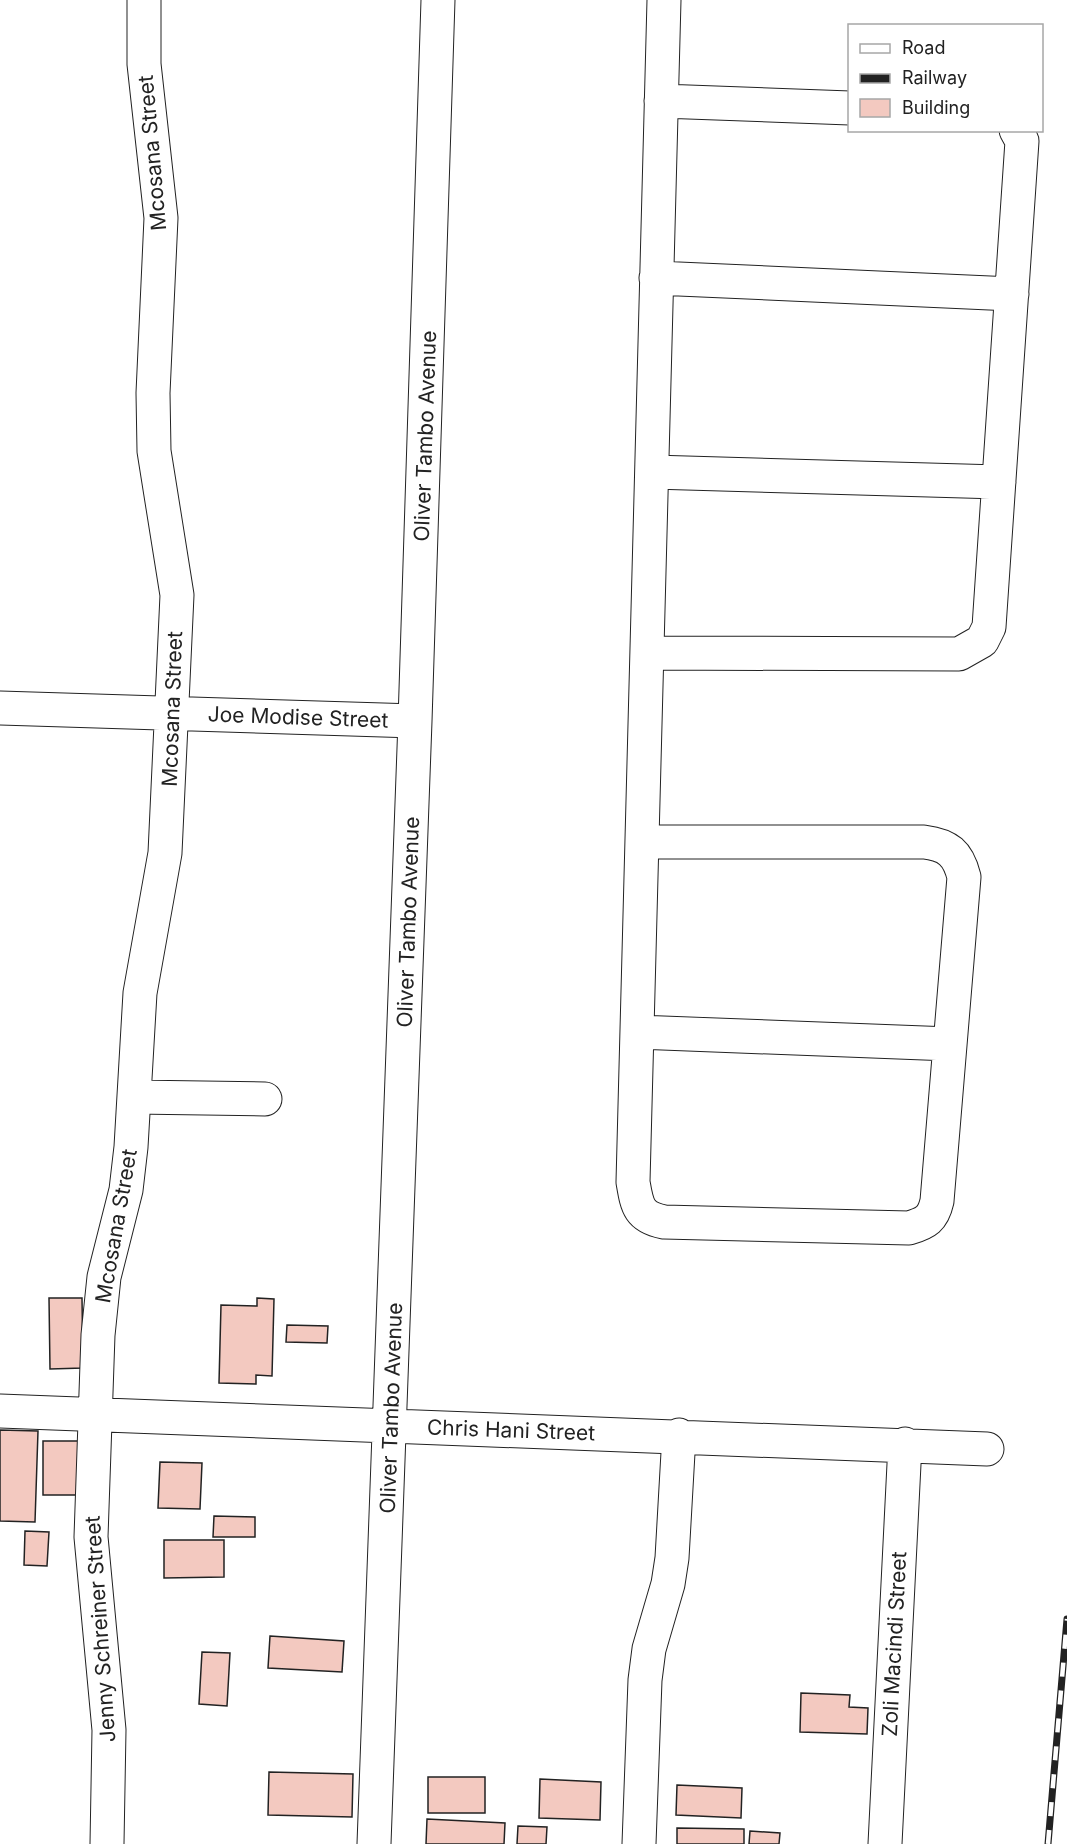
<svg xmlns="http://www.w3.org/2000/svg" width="1067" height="1844" viewBox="0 0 1067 1844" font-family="Inter,sans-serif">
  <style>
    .building { fill: #f3c9c0; stroke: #222; stroke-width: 1.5 }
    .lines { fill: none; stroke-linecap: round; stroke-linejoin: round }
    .minor-casing { stroke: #222; stroke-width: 35 }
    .minor { stroke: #fff; stroke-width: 33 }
    .rail-casing { stroke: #222; stroke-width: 7 }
    .rail { stroke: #fff; stroke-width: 4.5; stroke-dasharray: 14; stroke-linecap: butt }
    .labels { text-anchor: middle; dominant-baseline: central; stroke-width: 4.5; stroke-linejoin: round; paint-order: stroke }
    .street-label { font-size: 21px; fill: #222; stroke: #fff }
  </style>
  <rect width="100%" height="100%" fill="#fff"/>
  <path class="building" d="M49,1298H82L83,1368L50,1369Z
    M257,1298L274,1299L272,1376L256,1375V1384L219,1383L221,1305L257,1306Z
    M287,1325L328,1326L327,1343L286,1342Z
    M0,1430L38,1431L35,1522L0,1521Z
    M43,1441H80V1495H43Z
    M160,1462L202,1463L200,1509L158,1508Z
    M214,1516L255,1517V1537H213Z
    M25,1531L49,1532L47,1566L24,1565Z
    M164,1540H224V1577L164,1578Z
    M270,1636L344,1641L342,1672L268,1668Z
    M202,1652L230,1653L227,1706L199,1704Z
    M801,1693L850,1695L849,1707L868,1708L867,1734L800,1732Z
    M269,1772L353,1774L352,1817L268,1815Z
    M428,1777H485V1813H428Z
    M540,1779L601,1782L600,1820L539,1818Z
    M677,1785L742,1788L741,1818L676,1815Z
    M427,1819L505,1823L504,1844H426Z
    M518,1826L547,1827L546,1844H517Z
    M677,1828L744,1829V1844H677Z
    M750,1831L780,1833L779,1844H749Z"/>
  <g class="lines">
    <defs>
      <path id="minor" d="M661,101L850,108
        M656,278L1012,294
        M652,472L999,482
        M647,653L959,654L982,641L989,627L1022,141L1016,130
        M0,708L415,721
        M642,842H924C948,845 958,853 964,877L937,1201C933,1219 926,1223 909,1228L664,1222C638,1217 637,1205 633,1182L664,0
        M637,1032L950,1044
        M134,1097L265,1099
        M0,1411L987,1449
        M107,1844L109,1730L91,1537L98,1335L104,1277L126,1190L131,1147L140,993L165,853L177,595L154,451L153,393L161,218L144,64V0
        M374,1844L415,721L438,0
        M639,1844L645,1680L649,1649L668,1584L672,1558L679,1435
        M885,1844L905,1444"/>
    </defs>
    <use href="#minor" class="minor-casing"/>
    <use href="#minor" class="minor"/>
    <defs>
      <path id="rail" d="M1048,1844L1067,1619"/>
    </defs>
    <use href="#rail" class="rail-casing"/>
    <use href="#rail" class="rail"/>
  </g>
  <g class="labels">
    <g class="street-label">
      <text transform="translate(152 153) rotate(-95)">Mcosana Street</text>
      <text transform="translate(425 436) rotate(-88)">Oliver Tambo Avenue</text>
      <text transform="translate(172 709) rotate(-88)">Mcosana Street</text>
      <text transform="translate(298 717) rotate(2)">Joe Modise Street</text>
      <text transform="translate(408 922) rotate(-88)">Oliver Tambo Avenue</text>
      <text transform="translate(116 1226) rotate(-80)">Mcosana Street</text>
      <text transform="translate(391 1408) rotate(-88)">Oliver Tambo Avenue</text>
      <text transform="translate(511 1430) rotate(2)">Chris Hani Street</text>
      <text transform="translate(100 1629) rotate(-94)">Jenny Schreiner Street</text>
      <text transform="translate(894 1644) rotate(-87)">Zoli Macindi Street</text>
    </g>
  </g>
  <rect x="848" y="24" width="195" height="108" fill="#ffffff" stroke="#a7a7a7" stroke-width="1.5"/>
  <rect x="860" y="44" width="30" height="9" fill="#ffffff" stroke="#a7a7a7" stroke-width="1.5"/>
  <text x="902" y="54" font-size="18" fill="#222222">Road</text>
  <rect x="860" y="74" width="30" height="9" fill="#222222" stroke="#a7a7a7" stroke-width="1.5"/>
  <text x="902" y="84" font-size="18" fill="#222222">Railway</text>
  <rect x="860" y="99" width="30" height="18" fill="#f3c9c0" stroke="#a7a7a7" stroke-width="1.5"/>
  <text x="902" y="114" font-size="18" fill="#222222">Building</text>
</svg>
